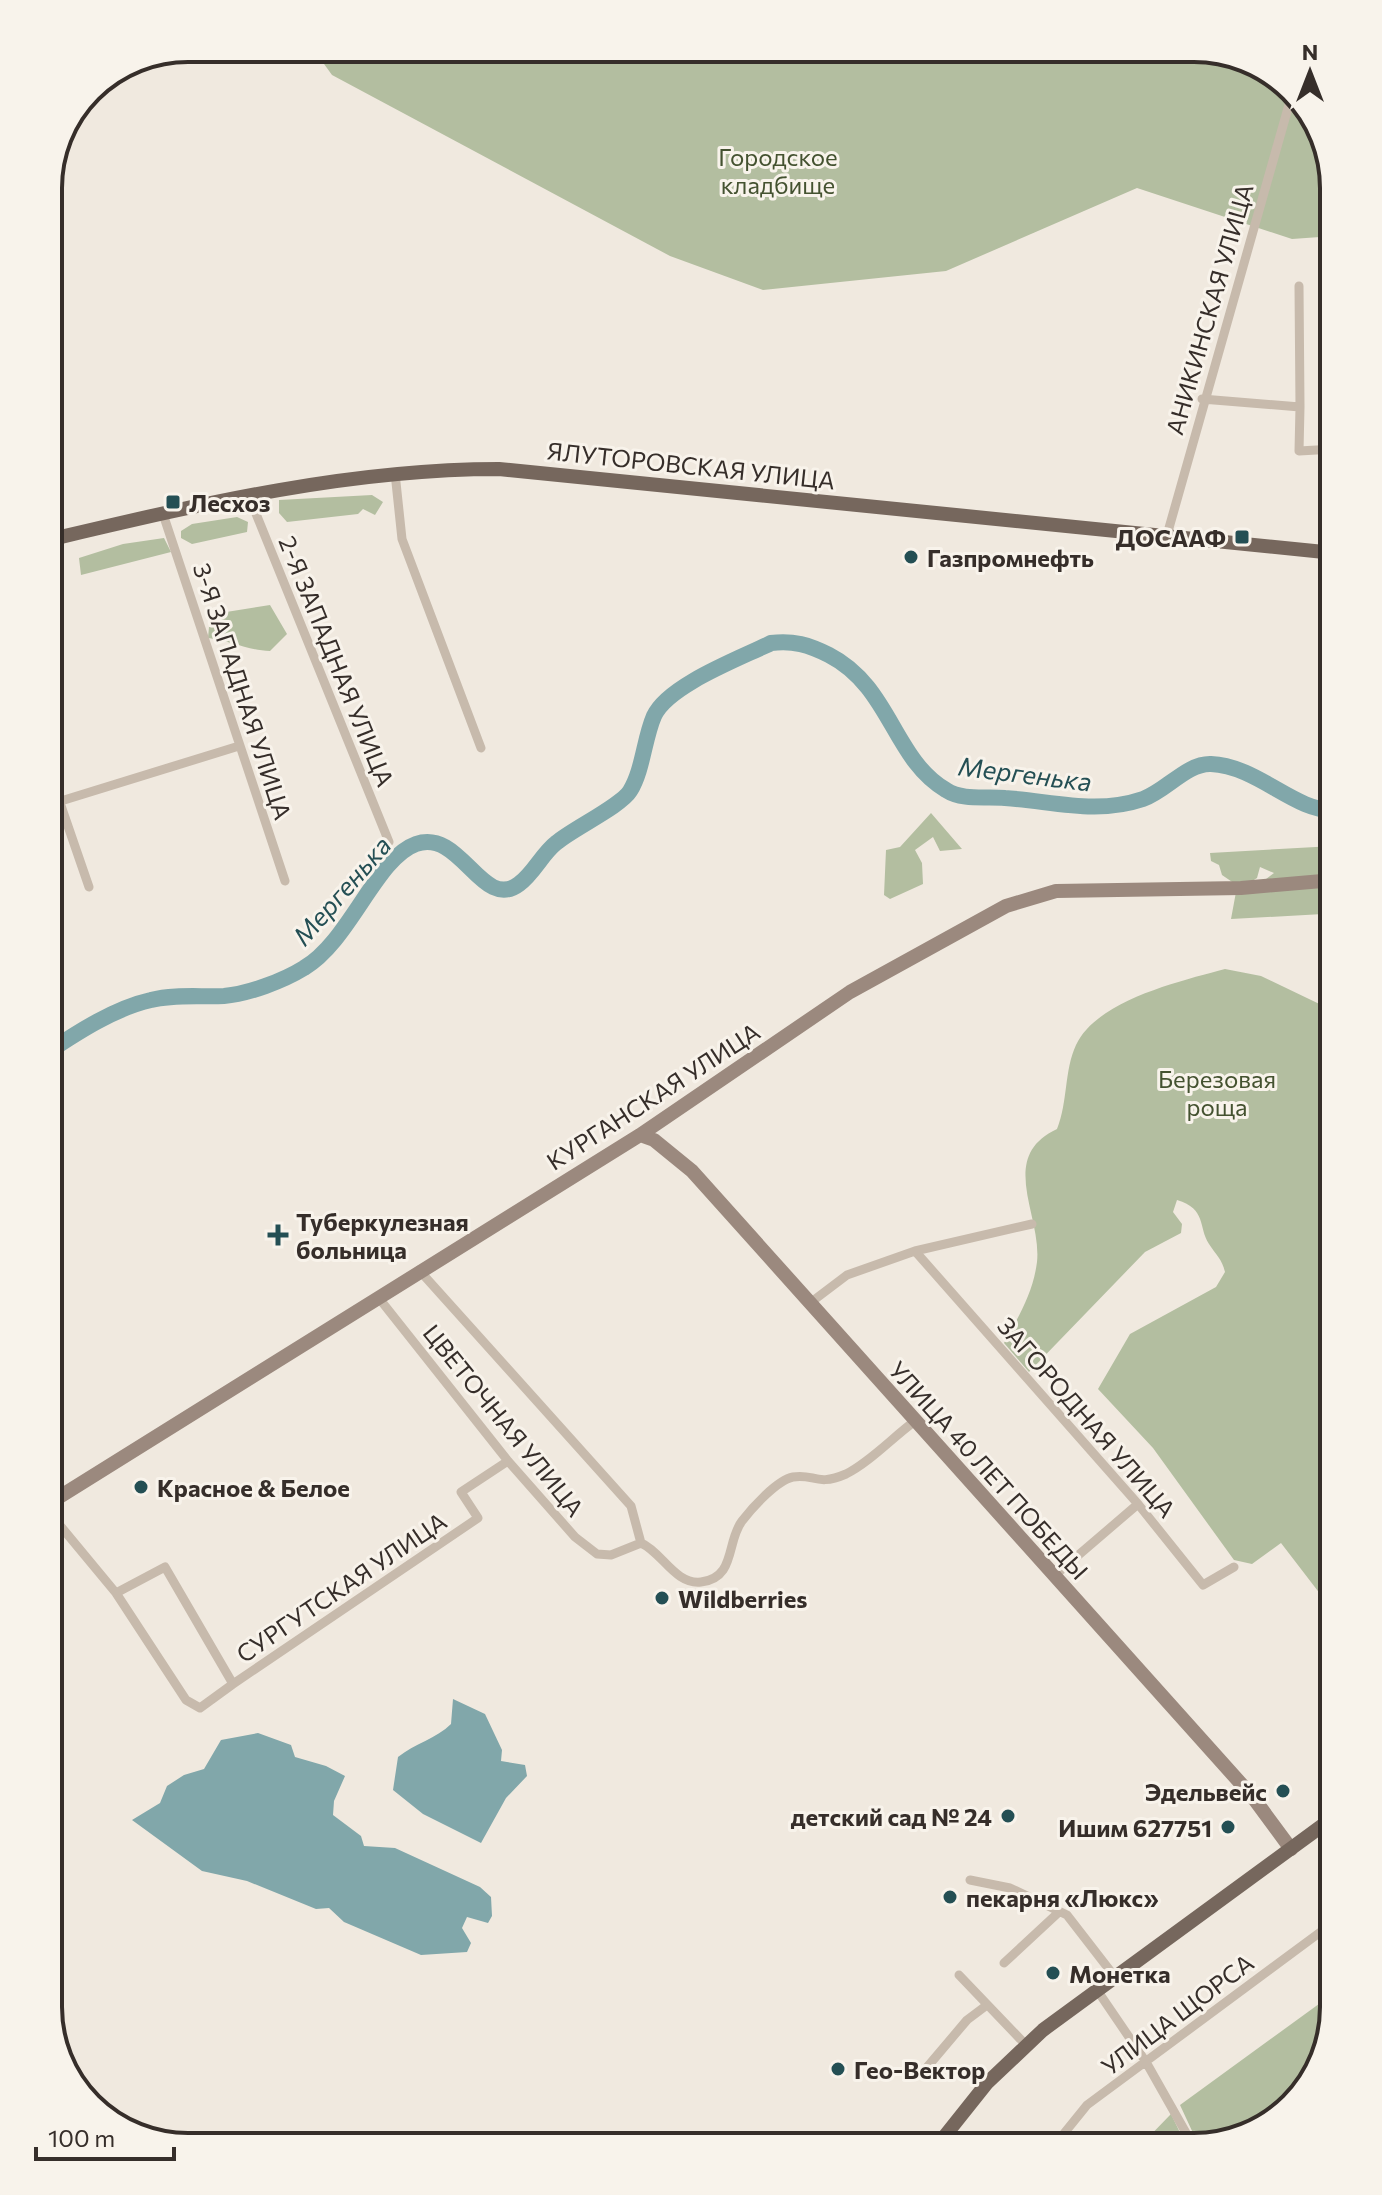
<svg xmlns="http://www.w3.org/2000/svg" width="1382" height="2195" viewBox="0 0 1382 2195" font-family="Commissioner,sans-serif">
  <style>
    .green { fill: #b3bea0 }
    .water { fill: #81a7aa }
    .lines { fill: none; stroke-linecap: round; stroke-linejoin: round }
    .river { stroke: #81a7aa; stroke-width: 16 }
    .street { stroke: #c7baac; stroke-width: 9 }
    .secondary { stroke: #9b897e; stroke-width: 14 }
    .primary { stroke: #76675d; stroke-width: 14 }
    .poi-dot { fill: #244f54; stroke: #f8f3eb; stroke-width: 3 }
    .labels { text-anchor: middle; dominant-baseline: central; stroke-width: 6; stroke-linejoin: round; paint-order: stroke }
    .park-label { font-size: 24px; fill: #445230; stroke: #f8f3eb }
    .street-label { font-size: 24px; fill: #362e2a; stroke: #f8f3eb }
    .poi-label { font-size: 24px; font-weight: bold; fill: #362e2a; stroke: #f8f3eb; text-anchor: start }
    .water-label { font-size: 26px; font-style: italic; fill: #244f54; stroke: #f8f3eb }
    .rim { fill: none; stroke: #362e2a; stroke-width: 4 }
  </style>
  <rect width="100%" height="100%" fill="#f0e9df"/>
  <path class="green" d="M1204,48L1272,72L1319,126L1334,188V236L1292,239L1137,188L946,271L763,290L670,256L332,75L319,57Z
    M372,495L383,502L375,515L363,509L358,514L287,522L279,513V500Z
    M237,517L248,522L247,532L192,544L181,538V531L192,524Z
    M164,538L171,552L81,575L79,558L123,544Z
    M270,605L287,634L270,651C247,650 231,641 208,638L209,627L223,626L220,613Z
    M931,813L962,849L940,851L933,837L915,850L922,863L923,884L890,899L884,895L886,850L900,847Z
    M1334,846V904L1323,914L1231,919L1236,892H1249L1274,873L1260,867L1257,878L1241,888L1222,875L1219,865L1211,861L1210,853Z
    M1225,969L1261,976L1334,1011V1255L1328,1262V1275L1334,1285V1612L1281,1543L1252,1564L1234,1560L1153,1448L1098,1389L1130,1334L1216,1287L1225,1272C1222,1259 1216,1255 1209,1244C1198,1227 1207,1209 1177,1200L1173,1212L1182,1224L1181,1233L1145,1252L1029,1372L1004,1343C1019,1316 1033,1293 1037,1262C1042,1215 997,1157 1057,1129C1068,1102 1064,1071 1076,1045C1097,1000 1181,981 1225,969Z
    M1334,1993V2008L1311,2084L1256,2132L1199,2146L1180,2105Z
    M1171,2114L1187,2147H1139Z"/>
  <path class="water" d="M453,1699L485,1714L502,1750L501,1761L525,1765L527,1776L506,1798L481,1843L423,1814L393,1790L398,1757C414,1744 437,1738 451,1724Z
    M258,1733L291,1745L295,1757L326,1766L345,1776L334,1801L333,1815L361,1836L364,1846L395,1848L480,1887L491,1897L492,1916L488,1923L467,1917L462,1928L471,1943L467,1952L421,1955L344,1922L329,1908L316,1909L247,1881L202,1871L132,1820L160,1803L167,1786L184,1775L204,1769L221,1740Z"/>
  <g class="lines">
    <path class="river" d="M48,1052C78,1032 115,1008 151,1000C174,994 200,997 224,996C248,994 283,981 304,968C350,941 376,858 416,844C461,828 482,912 519,884C534,873 542,854 556,843C572,829 621,806 630,791C643,770 644,739 654,716C668,685 741,658 771,643C793,640 809,645 829,655C891,687 893,759 946,790C963,801 986,796 1005,798C1052,801 1096,815 1143,799C1166,791 1187,763 1211,764C1258,766 1295,812 1334,810"/>
    <path class="street" d="M1299,286L1300,407
      M1202,399L1300,407L1299,451L1334,449
      M395,473L402,539L481,748
      M248,494L389,842
      M163,514L285,881
      M1167,535L1292,94
      M48,768L89,887
      M48,805L239,746
      M915,1251L1138,1504L1203,1585L1234,1567
      M419,1270L631,1506L641,1543
      M378,1297L508,1461L575,1537L597,1554L611,1555L641,1543C662,1552 675,1585 701,1582C736,1578 726,1542 742,1521C752,1508 777,1480 793,1477C814,1473 816,1487 846,1474C870,1462 893,1437 915,1421
      M810,1303L847,1275L915,1251L1032,1224
      M48,1511L116,1593L186,1700L200,1708L233,1684L165,1567L116,1593
      M1054,1576L1138,1504
      M233,1684L478,1518L461,1492L508,1461
      M970,1880L1010,1888L1067,1915L1115,1977
      M1004,1963L1059,1912
      M959,1975L1026,2045
      M1097,1990L1146,2062L1194,2147
      M923,2072L967,2020L987,2005
      M1053,2147L1087,2105L1334,1922"/>
    <path class="secondary" d="M640,1135L654,1140L692,1171L1252,1796L1291,1849
      M48,1504L640,1135L850,992L1006,906L1056,891L1241,888L1334,880"/>
    <path class="primary" d="M48,540C197,505 345,469 499,469L1334,553
      M936,2147L987,2083L1043,2030L1334,1817"/>
  </g>
  <g class="poi-dot">
    <rect x="165" y="494" width="16" height="16" rx="4"/>
    <rect x="1234" y="529" width="16" height="16" rx="4"/>
    <circle cx="911" cy="557" r="8"/>
    <path d="M274 1223h8v8h8v8h-8v8h-8v-8h-8v-8h8z"/>
    <circle cx="141" cy="1487" r="8"/>
    <circle cx="662" cy="1598" r="8"/>
    <circle cx="1283" cy="1791" r="8"/>
    <circle cx="1008" cy="1816" r="8"/>
    <circle cx="1228" cy="1827" r="8"/>
    <circle cx="950" cy="1897" r="8"/>
    <circle cx="1053" cy="1973" r="8"/>
    <circle cx="838" cy="2069" r="8"/>
  </g>
  <g class="labels">
    <g class="park-label">
      <text x="778" y="156">Городское<tspan x="778" dy="28">кладбище</tspan></text>
      <text x="1217" y="1078">Березовая<tspan x="1217" dy="28">роща</tspan></text>
    </g>
    <g class="street-label">
      <text transform="translate(1209 309) rotate(-74)">АНИКИНСКАЯ УЛИЦА</text>
      <text transform="translate(691 465) rotate(6)">ЯЛУТОРОВСКАЯ УЛИЦА</text>
      <text transform="translate(337 661) rotate(68)">2-Я ЗАПАДНАЯ УЛИЦА</text>
      <text transform="translate(243 691) rotate(72)">3-Я ЗАПАДНАЯ УЛИЦА</text>
      <text transform="translate(653 1096) rotate(-33)">КУРГАНСКАЯ УЛИЦА</text>
      <text transform="translate(1087 1417) rotate(49)">ЗАГОРОДНАЯ УЛИЦА</text>
      <text transform="translate(504 1420) rotate(51)">ЦВЕТОЧНАЯ УЛИЦА</text>
      <text transform="translate(989 1470) rotate(48)">УЛИЦА 40 ЛЕТ ПОБЕДЫ</text>
      <text transform="translate(341 1587) rotate(-34)">СУРГУТСКАЯ УЛИЦА</text>
      <text transform="translate(1177 2014) rotate(-37)">УЛИЦА ЩОРСА</text>
    </g>
    <g class="poi-label">
      <text x="189" y="502">Лесхоз</text>
      <text x="1226" y="537" text-anchor="end">ДОСААФ</text>
      <text x="927" y="557">Газпромнефть</text>
      <text x="296" y="1221">Туберкулезная<tspan x="296" dy="28">больница</tspan></text>
      <text x="157" y="1487">Красное &amp; Белое</text>
      <text x="678" y="1598">Wildberries</text>
      <text x="1267" y="1791" text-anchor="end">Эдельвейс</text>
      <text x="992" y="1816" text-anchor="end">детский сад № 24</text>
      <text x="1212" y="1827" text-anchor="end">Ишим 627751</text>
      <text x="966" y="1897">пекарня «Люкс»</text>
      <text x="1069" y="1973">Монетка</text>
      <text x="854" y="2069">Гео-Вектор</text>
    </g>
    <g class="water-label">
      <text transform="translate(1025 773) rotate(7)">Мергенька</text>
      <text transform="translate(341 890) rotate(-49)">Мергенька</text>
    </g>
  </g>
  <path d="M0 0H1382V2195H0ZM188 62H1194A126 126 0 0 1 1320 188V2007A126 126 0 0 1 1194 2133H188A126 126 0 0 1 62 2007V188A126 126 0 0 1 188 62Z" fill="#f8f3eb" fill-rule="evenodd"/>
  <path class="rim" d="M188 62H1194A126 126 0 0 1 1320 188V2007A126 126 0 0 1 1194 2133H188A126 126 0 0 1 62 2007V188A126 126 0 0 1 188 62Z"/>
  <g transform="translate(1310 72)" stroke="#f8f3eb" stroke-width="6" paint-order="stroke">
  <path d="M0-6L14 30L0 20L-14 30Z" fill="#362e2a"/>
  <text y="-12" font-size="22" font-weight="bold" text-anchor="middle" fill="#362e2a">N</text>
  </g>
  <path d="M36 2147v12h138v-12" fill="none" stroke="#362e2a" stroke-width="4"/>
  <text x="48" y="2147" font-size="24" fill="#362e2a" stroke="#f8f3eb" stroke-width="6" paint-order="stroke">100 m</text>
</svg>
